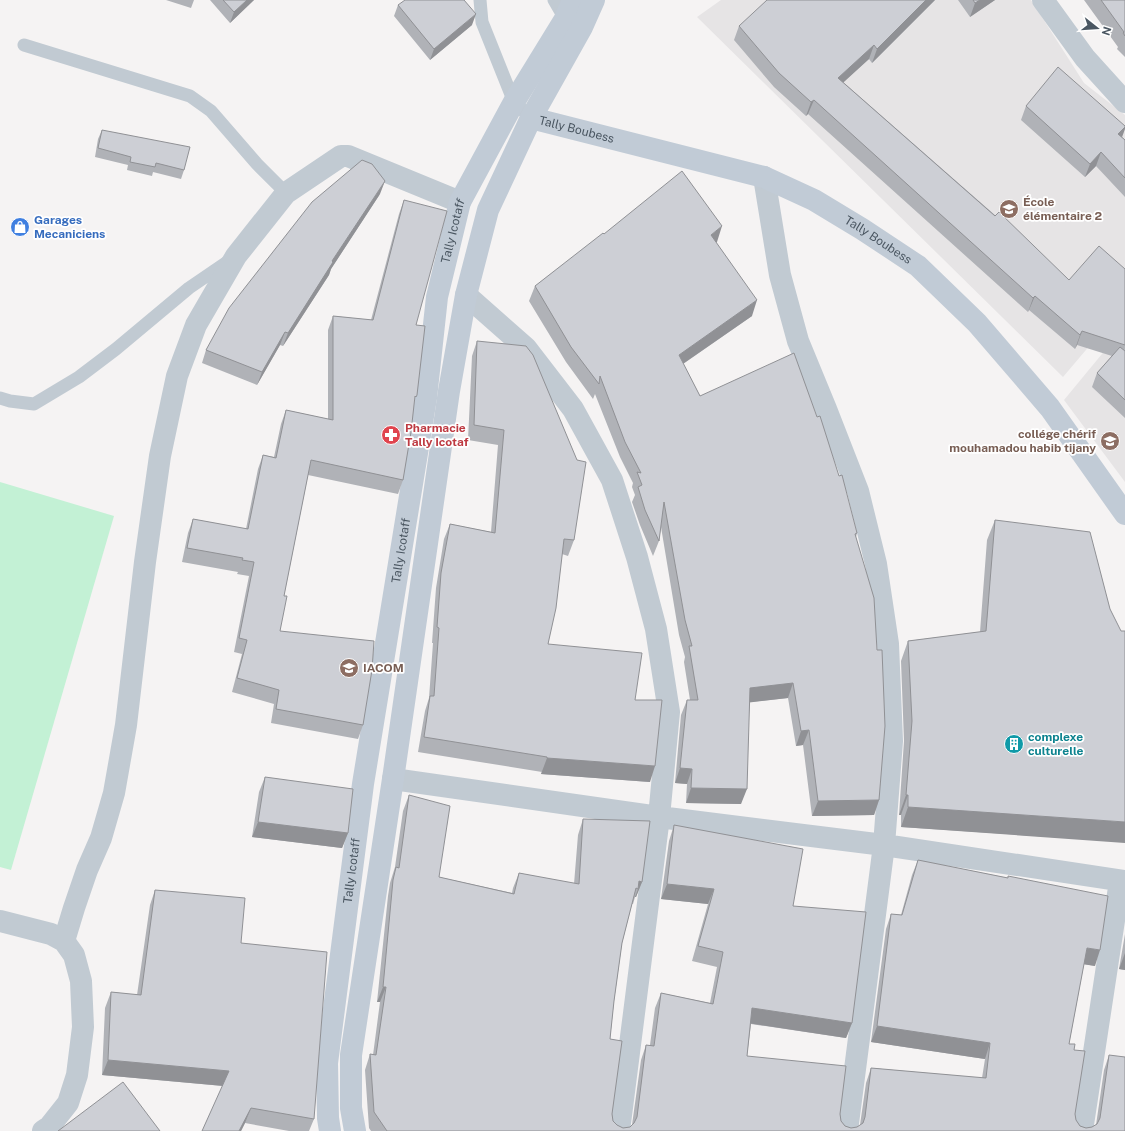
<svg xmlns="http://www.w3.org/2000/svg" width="1125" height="1131" viewBox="0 0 1125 1131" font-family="'Public Sans',sans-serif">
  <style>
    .education { fill: #e6e4e5 }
    .green { fill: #c3f1d5 }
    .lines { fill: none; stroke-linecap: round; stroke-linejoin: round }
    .lane { stroke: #c1cad2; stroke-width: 13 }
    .street { stroke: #c1cad2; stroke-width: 22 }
    .secondary { stroke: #c1cbd6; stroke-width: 22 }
    .wall { fill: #b0b2b7 }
    .shaded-wall { fill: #909195 }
    .building { fill: #cdcfd5; stroke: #909195 }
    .labels { text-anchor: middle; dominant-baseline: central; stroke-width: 3.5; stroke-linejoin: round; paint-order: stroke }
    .street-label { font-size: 12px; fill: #4a5661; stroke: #fff }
    .education-label { font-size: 12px; font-weight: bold; fill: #785e54; stroke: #fff; text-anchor: start }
    .shop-label { font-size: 12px; font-weight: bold; fill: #366cbe; stroke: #fff; text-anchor: start }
    .health-label { font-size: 12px; font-weight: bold; fill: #be3a42; stroke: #fff; text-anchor: start }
    .culture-label { font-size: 12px; font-weight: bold; fill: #0d838f; stroke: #fff; text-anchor: start }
  </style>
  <rect width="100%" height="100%" fill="#f5f3f3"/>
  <path class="education" d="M721,0H1031L1084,83L1125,115V304L1063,377L697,17Z
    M1125,326V482L1064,400Z"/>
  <path class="green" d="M0,482L114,516L11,870L0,867Z"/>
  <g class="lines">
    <path class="lane" d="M480,0L482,22L514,102L531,118
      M554,0L565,19L568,20
      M24,45L190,96L211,111L257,164L286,193
      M0,398L10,401L34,404L79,377L116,349L189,288L230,260"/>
    <path class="street" d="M1043,0L1085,58L1125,102
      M764,177L780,275L798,341L826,409L858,491L876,564L888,644L892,741L884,845L847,1131
      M466,295L526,348L573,409L612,480L637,557L656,629L669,712L659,817L619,1131
      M393,779L659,817L884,845L1125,881
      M0,921L51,934L64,941L74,955L81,981L83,1027L77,1075L68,1103L49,1127L43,1131
      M64,941L74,908L87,870L101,838L114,793L126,725L145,562L160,456L177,376L196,325L236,256L286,193L341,156H348L460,202
      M1082,1131L1120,881"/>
    <g class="secondary">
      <path id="s1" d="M531,118L764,177L814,200L862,229L918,266L977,323L1050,408L1125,514"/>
      <path id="s2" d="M330,1131L328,1118L327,1063L363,784L426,398L437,297L460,202L514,102L565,19L573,0"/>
      <path d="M355,1131L351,1108V1055L393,779L449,391L466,295L488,210L531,118L582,27L594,0"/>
    </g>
  </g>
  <path class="wall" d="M166,0H194L191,8Z
    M210,0H254L230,23Z
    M935,0L872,63L869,59L843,82L1069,280L1125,269V418L1092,387L1097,373L1112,356L1077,345L1075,349L1029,310L1028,312L808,114L806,116L774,87L734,40L739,26Z
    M958,0H995L970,17Z
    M1084,0H1125V57L1117,49L1118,47Z
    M398,5L472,25L430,60L394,16Z
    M1026,106L1122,137L1125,140V197L1096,166L1085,177L1021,120Z
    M102,130L184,170L181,179L153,172L152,176L127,170L128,165L95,157L98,139Z
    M380,194L331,269L329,275L283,346L280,345L257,385L202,363L206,350Z
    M404,200L416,325L414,403L403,480L398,494L308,475L284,596L280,631L363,725L358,739L271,723L274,704L232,692L242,654L234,652L249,576L237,574L238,572L182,562L188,533L193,519L246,529L258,469L263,455L274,457L281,424L286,410L328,419V330L333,316L371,320L399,214Z
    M604,234L717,242H716L752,316L683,364L700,396L857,533L856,537L879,800L874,815L812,816L803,745L796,746L788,698L750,702L741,804L686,803L687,784L675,783L681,715L687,700H690L684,662L685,657L679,635L661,527L659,541L653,556L640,525L632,502L635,495L632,487L633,483L620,457L595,394L593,399L566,362L529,301L535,286Z
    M477,341L574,540L568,556L562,554L548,644L635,700L650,782L541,774L542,772L418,752L425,711L429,698L433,643H432L436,588L444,539L450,524L491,532L498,445L468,440L472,356Z
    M995,520L1111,841L901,827V815H899L904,741L901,661L908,641L980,632L987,540Z
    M265,777L348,833L342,848L252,837L259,792Z
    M409,795L439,877L512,893L513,888L519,873L574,884L578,835L583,819L642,882L636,897H635L633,904H632L622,943L614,1001L610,1039L612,1114L613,1121L617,1125L623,1128L630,1127L632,1125L641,1060L646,1045H650L655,1008L661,993L710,1003L717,967L692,961L708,904L661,899L669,841L674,825L793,906L852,1023L846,1038L751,1024L747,1056L840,1114L841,1121L845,1126L851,1128L857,1127L860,1125L866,1083L871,1068L982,1078L985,1059L871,1042L886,929L891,914L901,915L912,875L918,860L1008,878V876L1095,966L1084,964L1069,1044L1074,1050L1075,1114L1076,1120L1080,1126L1086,1128L1092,1127L1096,1125L1104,1070L1109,1055L1125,1131H371L369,1128L365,1070L370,1054L373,1055L380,1002H377L388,896L390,883L395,867L403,811Z
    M155,890L241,943L314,1119L309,1131H289L245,1123L241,1131H202L223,1086L102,1075L105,1008L111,992L137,995L150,905Z
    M1125,934V970L1119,969Z"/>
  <path class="shaded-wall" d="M247,0H254L230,23L234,12Z
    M926,0H935L872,63L877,49Z
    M980,0H995L970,17L975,3Z
    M476,14L472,25L430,60L434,49Z
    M874,45L869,59L833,92L838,78Z
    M814,100L808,114L806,116L811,102Z
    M1125,127V129L1121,140L1118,134Z
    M1101,152L1096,166L1085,177L1090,164Z
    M385,181L380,194L331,269L329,275L283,346L288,333L332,261Z
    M722,226L717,242L706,250L711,235Z
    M1035,296L1029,310L1028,312L1033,298Z
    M757,300L752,316L674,370L679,355Z
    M1082,331L1077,345L1075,349L1080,335Z
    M285,332L280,345L257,385L262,372Z
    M793,683L788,698L745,703L750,688Z
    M809,730L803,745L796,746L801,731Z
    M547,758L655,766L650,782L541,774Z
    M680,768L692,769L687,784L675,783Z
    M691,788L747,789L741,804L686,803Z
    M906,795H908L901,815H899Z
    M879,800L874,815L812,816L818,801Z
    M908,807L1125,822V843L901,827Z
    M258,822L348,833L342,848L252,837Z
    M639,881L642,882L636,897H635L638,889Z
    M667,884L714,889L708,904L661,899Z
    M1087,948L1100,950L1095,966L1082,964Z
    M1125,953V970L1119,969Z
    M383,987H386L380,1002H377Z
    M752,1008L852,1023L846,1038L747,1023Z
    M877,1026L990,1043L985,1059L871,1042Z
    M108,1060L229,1071L224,1086L102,1075Z
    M251,1108L245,1123L241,1131H239Z"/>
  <path class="building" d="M223,0H247L234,12Z
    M405,0H464L476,14L434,49L398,5Z
    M767,0H926L877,49L874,45L838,78L995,216L999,212L1069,280L1099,246L1125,269V345L1082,331L1080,335L1035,296L1033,298L814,100L811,102L779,73L739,26Z
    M973,0H980L975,3Z
    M1101,0H1125V36L1123,33L1124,32Z
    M1058,67L1125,126V127L1118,134L1125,140V178L1101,152L1090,164L1026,106Z
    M102,130L190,147L184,170L156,163L155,167L130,162L131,157L98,148Z
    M362,160L372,164L385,181L332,261L333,262L288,333L285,332L262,372L206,350L229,308L312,202Z
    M682,171L722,226L711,235L757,300L679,355L700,396L794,353L817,417L820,416L839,476L842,475L857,533L855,534L874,598L877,650H882L885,726L879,800L818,801L809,730L801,731L793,683L750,688L747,789L691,788L692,769L680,768L687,700H698L689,646H692L685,620L664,502L659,541L645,510L638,487L642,485L637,472L641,473L625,442L600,376L599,384L571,347L535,286L603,233L604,234Z
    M404,200L447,211L416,325L425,326L417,395L416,397L415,396L411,432L403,480L311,460L284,596H287L280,631L374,641L372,670L363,725L276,709L279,690L237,678L247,640L239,638L254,562L242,560L243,558L187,548L193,519L248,529L263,455L276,458L286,410L333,420V316L373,320Z
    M477,341L526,346L533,355L577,460L586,462L574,540L564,539L556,608L548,644L642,653L635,700H662L655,766L547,758V757L424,737L430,696H434L439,628L437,627L441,573L450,524L495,533L504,430L474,425Z
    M1120,347L1125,351V400L1097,373Z
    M995,520L1090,532L1110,609L1121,631H1125V822L908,807V795H906L912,721L908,641L986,631Z
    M265,777L353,789L348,833L258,822Z
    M409,795L450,806L439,877L514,894L519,873L579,884L583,819L650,821L642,882L639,881L638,889L636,888L622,943L614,1001L610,1039L622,1041L612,1114L613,1121L617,1125L623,1128L630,1127L634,1123L637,1117L646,1045L654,1046L661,993L713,1004L723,952L698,946L714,889L667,884L674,825L803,849L793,906L866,912L852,1023L752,1008L747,1056L846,1066L840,1114L841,1121L845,1126L851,1128L857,1127L863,1123L865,1117L871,1068L986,1078L990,1043L877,1026L891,914L902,915L918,860L1008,878V876L1108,896L1100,950L1087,948L1069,1044H1075L1074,1050L1085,1051L1075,1114L1076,1120L1080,1126L1086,1128L1092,1127L1097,1124L1100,1118L1109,1055L1125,1057V1131H387L374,1112L370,1054L376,1055L386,987H383L393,880L396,867L399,868Z
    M155,890L245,898L241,943L327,952L314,1119L251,1108L239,1131H202L229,1071L108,1060L111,992L141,995Z
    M123,1082L160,1131H58Z"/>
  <defs>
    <symbol id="school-disc" viewBox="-11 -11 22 22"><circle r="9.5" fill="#8d6e63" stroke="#fff"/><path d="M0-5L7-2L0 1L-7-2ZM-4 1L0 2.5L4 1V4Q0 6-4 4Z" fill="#fff"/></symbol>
    <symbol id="shop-disc" viewBox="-11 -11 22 22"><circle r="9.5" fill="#3f7fe0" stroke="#fff"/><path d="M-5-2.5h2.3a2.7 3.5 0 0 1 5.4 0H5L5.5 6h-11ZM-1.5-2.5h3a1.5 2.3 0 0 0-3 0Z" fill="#fff"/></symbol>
    <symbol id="pharmacy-disc" viewBox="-11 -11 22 22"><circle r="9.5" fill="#e0444e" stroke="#fff"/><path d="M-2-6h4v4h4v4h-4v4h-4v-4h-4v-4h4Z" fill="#fff"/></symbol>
    <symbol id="university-disc" viewBox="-11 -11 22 22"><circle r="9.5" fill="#8d6e63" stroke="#fff"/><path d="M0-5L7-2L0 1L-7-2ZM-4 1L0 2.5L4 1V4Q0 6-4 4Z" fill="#fff"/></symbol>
    <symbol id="building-disc" viewBox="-11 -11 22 22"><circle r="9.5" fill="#0f9aa8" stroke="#fff"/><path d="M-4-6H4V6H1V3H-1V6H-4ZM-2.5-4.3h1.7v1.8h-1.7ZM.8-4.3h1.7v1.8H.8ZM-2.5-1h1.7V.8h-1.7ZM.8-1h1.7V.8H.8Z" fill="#fff"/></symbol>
  </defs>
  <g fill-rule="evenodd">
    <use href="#school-disc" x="998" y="198" width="22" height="22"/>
    <use href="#shop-disc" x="9" y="216" width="22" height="22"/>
    <use href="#pharmacy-disc" x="380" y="424" width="22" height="22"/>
    <use href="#school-disc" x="1099" y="430" width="22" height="22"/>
    <use href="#university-disc" x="338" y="657" width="22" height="22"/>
    <use href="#building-disc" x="1003" y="733" width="22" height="22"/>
  </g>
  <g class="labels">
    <g class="street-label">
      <text stroke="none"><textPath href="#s1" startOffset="47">Tally Boubess</textPath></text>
      <text stroke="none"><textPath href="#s2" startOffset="910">Tally Icotaff</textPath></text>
      <text stroke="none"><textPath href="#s1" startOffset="371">Tally Boubess</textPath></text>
      <text stroke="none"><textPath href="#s2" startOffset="586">Tally Icotaff</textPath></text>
      <text stroke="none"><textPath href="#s2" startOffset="262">Tally Icotaff</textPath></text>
    </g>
    <g class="education-label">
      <text x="1023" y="202">École<tspan x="1023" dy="14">élémentaire 2</tspan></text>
      <text x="1096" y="434" text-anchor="end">collége chérif<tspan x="1096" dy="14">mouhamadou habib tijany</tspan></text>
      <text x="363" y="668">IACOM</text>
    </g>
    <g class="shop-label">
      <text x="34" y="220">Garages<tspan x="34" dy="14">Mecaniciens</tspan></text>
    </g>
    <g class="health-label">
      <text x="405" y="428">Pharmacie<tspan x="405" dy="14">Tally Icotaf</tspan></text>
    </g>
    <g class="culture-label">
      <text x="1028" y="737">complexe<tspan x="1028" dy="14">culturelle</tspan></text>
    </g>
  </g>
  <g transform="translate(1097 28) rotate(107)" stroke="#ffffff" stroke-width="3" paint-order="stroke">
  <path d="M0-3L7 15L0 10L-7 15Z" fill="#4a5661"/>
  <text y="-6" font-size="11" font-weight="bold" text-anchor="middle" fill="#4a5661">N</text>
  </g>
</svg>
